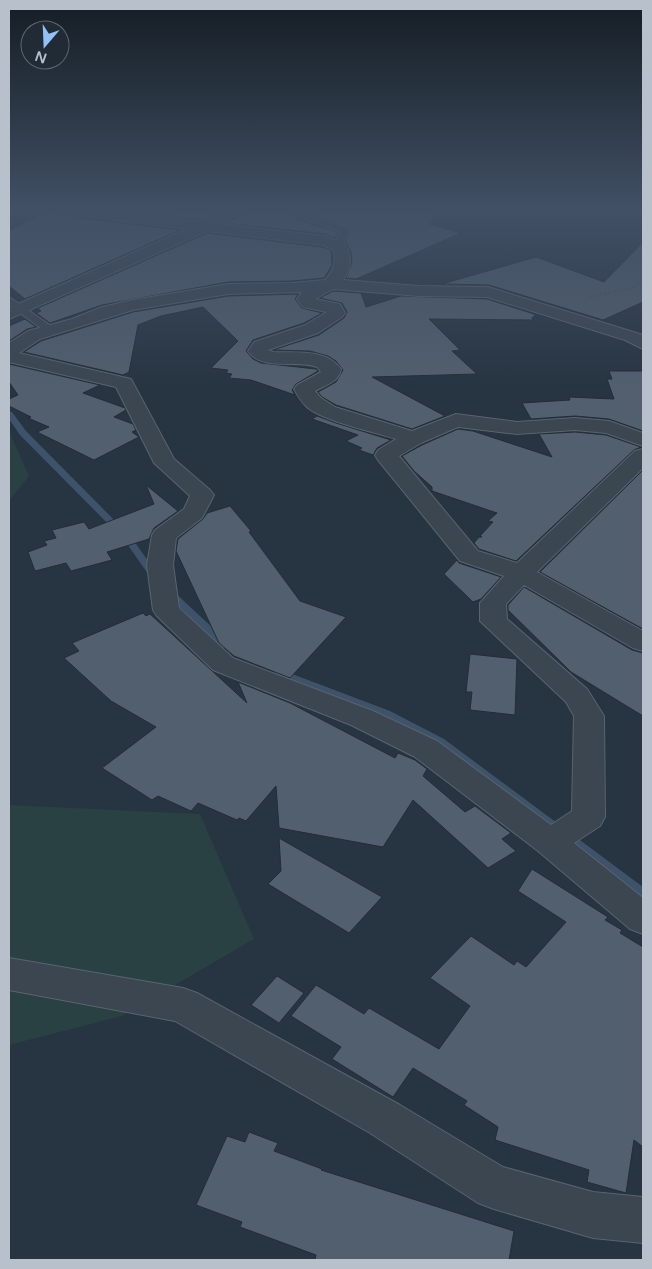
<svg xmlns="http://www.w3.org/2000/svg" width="652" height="1269" viewBox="0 0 652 1269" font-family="'Varela Round',sans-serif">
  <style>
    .green { fill: #294142 }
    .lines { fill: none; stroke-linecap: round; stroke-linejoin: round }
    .stream { fill: #3e5369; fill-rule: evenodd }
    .building { fill: #525f6e; stroke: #222d38 }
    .lane-casing { stroke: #59646e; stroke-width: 2 }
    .street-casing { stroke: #59646e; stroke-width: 2 }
    .path { stroke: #475d5f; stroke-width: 2; stroke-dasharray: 2.5 2.5; stroke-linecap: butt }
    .lane { fill: #3b4651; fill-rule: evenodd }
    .street { fill: #3b4651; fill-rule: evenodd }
  </style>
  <rect width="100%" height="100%" fill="#273441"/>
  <path class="green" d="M9,431L29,476L9,501Z
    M9,805L200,814L254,939L122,1016L9,1045Z"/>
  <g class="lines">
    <path class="stream" d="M9,412H12L26,431L131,537L161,579L159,581H153L125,541L20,435L9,419Z
      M168,588L171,589L230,644L231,646L230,648H222L165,593L163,591L165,589Z
      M279,669L390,711L444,739L643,887V899L638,898L436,745L382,717L275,674L274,672L275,670Z"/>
  </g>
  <path class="building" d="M45,211L65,213L73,217L180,230L25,299L9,286V231Z
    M158,211H220L202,220L157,215Z
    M243,211H294L295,217L300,220L338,232L335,238L325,234L226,223L240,216Z
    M307,211H441L429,224L461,233L356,279L346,278L352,262L351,252L346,243L351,229Z
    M207,233L322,247L331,250L332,265L324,278L292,281L228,282L102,305L50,323L36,313L41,311L38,308Z
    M643,242V302L603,320L489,285L442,284L536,257L604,282Z
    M333,291L361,293L366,307L401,296L487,299L534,314L535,317H532L533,320L429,319L460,350L452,351L477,374L372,377L445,416L412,429L336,405L322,397L318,392L336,382L343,370L336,361L328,356L310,351L273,350L319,335L344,318L347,312L342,303L320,298Z
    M298,294L295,299L302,308L322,313L304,323L253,340L246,351L253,359L261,363L316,369L318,371L296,384L292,390L295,395L251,380L229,378L232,374L226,373L228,370L211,368L238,341L203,307L161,316L138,325L129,372L123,375L24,352L41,341L133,312L228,296Z
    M25,319L36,327L27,329L9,341V326Z
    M9,364L100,385L83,393L125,408L126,410L114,417L133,424L136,430L132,432L139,437L94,460L37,432L49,427L28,418L31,417L9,406V399L18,395L9,382Z
    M609,371H643V431L609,419L575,416L531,419L522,403L570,400L569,397L614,399L607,379H612Z
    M317,416L336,423L391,440L377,448L373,455L359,450L362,448L346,441L358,435L312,419Z
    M458,429L473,431L552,457L539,434L575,432L606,435L641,447L634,450L516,561L479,549L474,543L479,537H482L480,536L493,522L488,521L497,513L432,491V487L414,471L402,456L422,445Z
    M643,470V629L540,572Z
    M146,485L178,511L154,528L149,539L107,552L112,560L71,571L66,563L35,571L28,552L47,545L44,541L56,538L52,530L84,522L89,529L154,504Z
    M230,506L251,531L249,532L300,601L346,617L290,678L234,656L219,643L176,551L178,539L203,519L207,513Z
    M457,560L459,563L501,577L481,599L473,602L444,574Z
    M524,587L632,650L643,653V716L571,672L508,610V605Z
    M143,613L146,616L150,614L247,703L238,682L290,703L395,758L398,753L415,760L427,769L423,776L465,812L475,806L511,833L502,839L516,851L488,868L413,800L383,847L279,828L276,786L246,821L239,818L237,820L198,803L191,811L158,796L152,800L102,768L156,727L111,701L64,658L79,651L72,643Z
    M470,654L517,659L515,715L470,710L472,692H466Z
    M279,838L382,897L349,933L268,884L281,871Z
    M532,869L608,917L605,920L622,930L620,933L643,947V1147L634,1140L626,1193L587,1182L589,1170L495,1140L498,1127L464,1105L467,1101L413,1068L393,1097L332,1059L341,1047L291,1016L316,985L364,1014L369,1008L439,1049L470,1006L430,978L471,936L514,965L517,961L526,967L566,922L518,891Z
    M277,976L304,993L279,1023L251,1005Z
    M249,1132L278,1143L274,1151L322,1169L321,1170L514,1231L509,1260H315L316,1255L240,1227L242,1222L196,1205L227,1136L245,1142Z"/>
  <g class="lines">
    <defs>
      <path id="lane" d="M296,211H305L308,214L348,228L350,230L342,248H336L334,246L340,231L301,218L296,215Z
        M9,297L54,328L56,330L54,332H46L9,305Z"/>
      <path id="street" d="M66,211H106L202,222L224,211H241L239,214L220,224L325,236L344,243C353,256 351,267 343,280L419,286L488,287L643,335V349L625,340L487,297L419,296L333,289L315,299L340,304L345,313L342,317L318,333L268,350L273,352C296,353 326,348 341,369C339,382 326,385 315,391L321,398L335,407L412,431L456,414L517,422L575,418L609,421L643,433V446L606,433L575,430L517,434L458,427L421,443L399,456L478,551L517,563L635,451L643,449V468L537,572L643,631V651L633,648L524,585L506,604L507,619L587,689L604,716L605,817L600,826L574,843L643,898V934L630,929L538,851L415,757L351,725L213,670L157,616L153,610L147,565L152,535L155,530L184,509L190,496L154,463L116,387L9,362V343L28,331L72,319L102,307L133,300L228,284L292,283L325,280C334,271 337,261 333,249L322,245L207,231L9,319V308L187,229L73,215L68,214ZM302,292L297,299L303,307L327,312L305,325L254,342L248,351C262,372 296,359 317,367L321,372L297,385L294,389C298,396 302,403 308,408C324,421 374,432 396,439L378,450L375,455L378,460L460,561L504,576L480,603V621L566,702L574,716L572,811L551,825L437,741L373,711L233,658L179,608L173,565L176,538L202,518L214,495L210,490L174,459L131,379L19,353L40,339L133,310L228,294Z
        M9,958L183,988L197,993L400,1105L503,1167L593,1192L643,1197V1243L593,1238L494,1209L478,1203L370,1133L175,1021L9,990Z"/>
    </defs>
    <use href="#lane" class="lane-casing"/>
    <use href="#street" class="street-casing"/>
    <path class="path" d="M589,297L632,288L643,279"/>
    <use href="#lane" class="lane"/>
    <use href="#street" class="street"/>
  </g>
  <linearGradient id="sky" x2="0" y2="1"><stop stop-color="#151d24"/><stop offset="0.54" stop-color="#415065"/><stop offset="1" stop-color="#415065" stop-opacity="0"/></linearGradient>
  <rect width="652" height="388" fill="url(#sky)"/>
  <rect width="652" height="1269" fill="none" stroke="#b8c1cb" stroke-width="20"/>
  <g transform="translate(45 45) rotate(199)"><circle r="24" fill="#202b36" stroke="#5d6772"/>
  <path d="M0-4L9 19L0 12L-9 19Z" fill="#93c0f5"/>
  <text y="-8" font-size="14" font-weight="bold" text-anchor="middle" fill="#b8c1cb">N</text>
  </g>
</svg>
